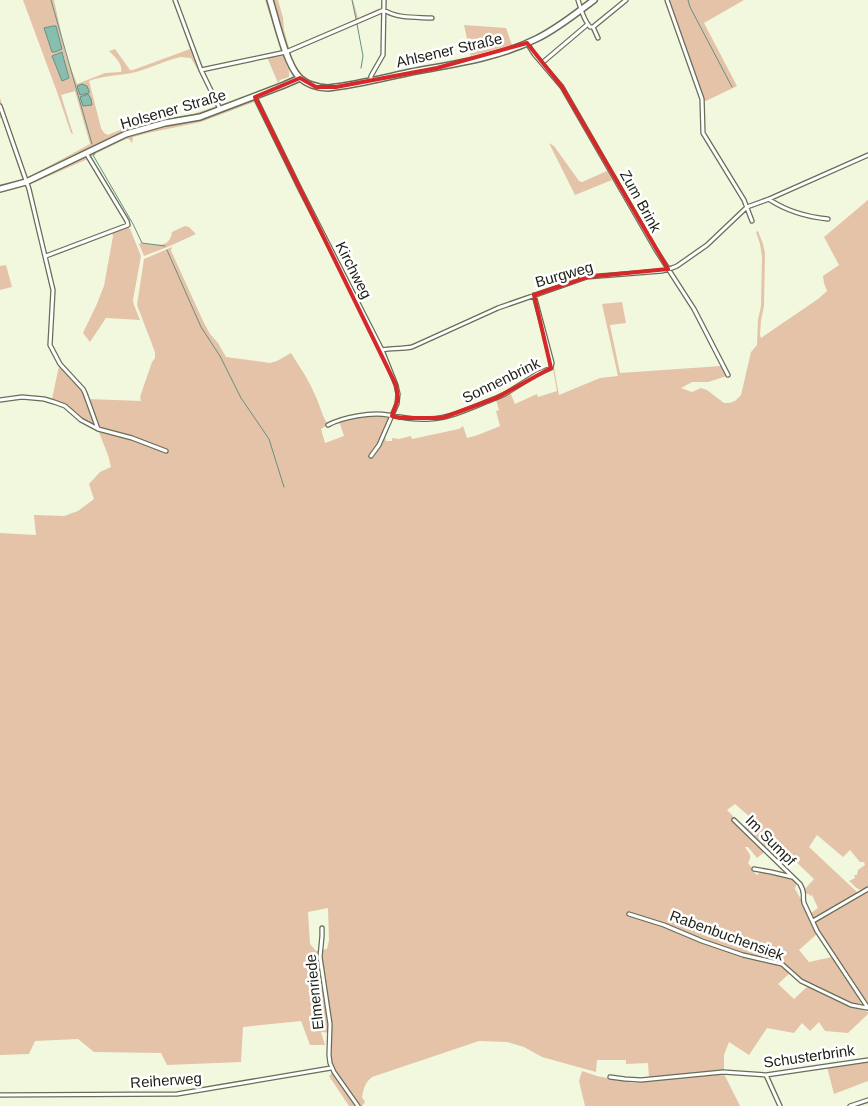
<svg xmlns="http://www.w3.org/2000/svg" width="868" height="1106" viewBox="0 0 868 1106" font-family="Helvetica,sans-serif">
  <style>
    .green { fill: #e4c3a9; fill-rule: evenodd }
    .water { fill: #87beaf; stroke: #678f81 }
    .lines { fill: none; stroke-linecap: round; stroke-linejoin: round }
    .stream { stroke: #678f81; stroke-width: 1 }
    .street-casing { stroke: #686e57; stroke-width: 5.5 }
    .secondary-casing { stroke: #686e57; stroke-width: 8 }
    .street { stroke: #fff; stroke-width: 3 }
    .secondary { stroke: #fff; stroke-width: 5 }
    .marked { fill: none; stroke: #d62828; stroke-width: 4; stroke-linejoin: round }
    .labels { text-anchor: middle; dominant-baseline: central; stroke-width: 5; stroke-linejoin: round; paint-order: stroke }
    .street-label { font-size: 15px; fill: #1d2016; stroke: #fff }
  </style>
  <rect width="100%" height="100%" fill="#f1f8de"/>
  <path class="green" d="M23,0H54L66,55L77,84L105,73L121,72C123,64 115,57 109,51L115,49L130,70H133L190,49L173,0H177L199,62L202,67L205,68L216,64L218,67L204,71L221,107L256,94L259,100L201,122L148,133L133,137L132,143L129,139H126L93,155L92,157L93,160L112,191L117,201L90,158L26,186L0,193V185L21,181L22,178L2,118H0V98L27,178L90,144L75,91L61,95L73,134L71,133L57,92ZM53,26H56L62,49L55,52H52L44,29ZM58,53L63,54L69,78L62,81L52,56ZM180,57L191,58L216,102L215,107L193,114L144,122L121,128L120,130L108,135L104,133L101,128L89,81C104,75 120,76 136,72C151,68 164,61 180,57Z
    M265,0H278L283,18L284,30L289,48L281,51Z
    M352,0H353L358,18L382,7L383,0H387L386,11L343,29H342L306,42L356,19Z
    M668,0H744L704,23L737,86L706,101H704Z
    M464,25L506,28L512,45L471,56Z
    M283,56L289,71V77L280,80L278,83L267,57Z
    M549,143L554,146L579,181L582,182L607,171L612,180L575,195Z
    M868,200V888C858,892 857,888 849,881L855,878L854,875H857L858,870L865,865L864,862H860L850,850L843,857L817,835L809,847L857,892V894L814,919L811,913L818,908L812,895L810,896L809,894H807L806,893L805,889L814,879L790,856L780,864L744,828L751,818L735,804L727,810L733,816L734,821L766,851L757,858L748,847H745C749,854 753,855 748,863L752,868V870L757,875L761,871L791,878L797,882L795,889L802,901L817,934L799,950L809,962L832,957L863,1003L851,1004L802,980L789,969L787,971L790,973L778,984L794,999L808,986L850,1006L868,1012V1014L848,1033L825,1031L819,1022L810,1031L802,1023L794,1033L767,1028L749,1055L729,1042L724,1055V1071L649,1078L648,1063L626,1064V1060H597L596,1072L542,1057L524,1047L507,1042L479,1041L372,1077C365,1083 364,1087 362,1097L365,1102L362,1106H349L329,1076L335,1070L331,1063L332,1033L321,1032L325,1045H310L301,1021L243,1027L241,1062L167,1065L161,1053L94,1052L78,1039L35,1041L29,1054L0,1055V533L36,535L34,515L64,516L78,511L94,499L89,484L100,472L111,467L108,455L98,430L114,433L167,450L132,437L99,428L88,399L141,401L140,397L152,362L155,358V352L137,305L144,259L172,247L171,251L173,255L203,321L210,334L218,343L226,357L270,363L277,361L291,353C299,366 309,380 315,395C320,405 322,416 328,425L321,429L325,443L344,436L339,421C355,418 373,414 389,418L382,436L385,437L386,441H392V438L399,439L411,436L412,439L459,429L463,426L467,438L478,435L500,426L496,411L499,410L496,400L510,392L515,404L537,394L538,397L557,391L553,369L551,367L504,393L452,415L427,419L428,416L447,415L495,397L537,372L550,367V363L533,299L524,300L498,309L410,349L402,351H390L387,346L402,347L411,344L425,339L498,305L584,276L608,273V274L572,281L574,284L541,295L537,298L554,368L559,395L600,378L618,376L602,304L622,302L626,323L610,325L620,373L721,366L727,376L708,382H692L681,388L692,392L701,388L707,390L724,403H729L735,401L741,395L751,352L757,345L758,320L761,306L762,257L760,244L756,232L758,231L763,244L765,253L764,306L761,320L760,335L761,338L818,299L827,291L824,283L823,276L839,265L824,237ZM328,908L329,940L327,949L316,951L310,944L308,912Z
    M185,226L189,227L196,234L170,246L144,256L139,244L140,243C154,244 170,250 172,232Z
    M128,227L130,229L141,256L133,300L134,305L140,320L106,318L90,342L83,333L96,306L104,286L113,236L112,233Z
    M6,265L12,287L0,290V266Z
    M59,366L82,390L85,395L96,427L82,419L66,405L52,399Z
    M868,891V1006L815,927V922Z
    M868,1061V1081L834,1094L827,1067Z
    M582,1071L597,1076L633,1083L724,1074L740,1106H585L579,1081Z"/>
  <path class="water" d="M53,26H56L62,49L55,52H52L44,28Z
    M62,52L69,78L62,81L52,56Z
    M82,84L87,86L89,91V93L80,95L77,86Z
    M88,94L91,99L92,105L83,106L80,97Z"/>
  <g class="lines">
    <path class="stream" d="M51,0L92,144
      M352,0L356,19
      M688,0L690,7L732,87
      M357,24L363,56L361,68
      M95,154L93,155L133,224L142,243L165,246
      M167,250L201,327L220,356L241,398L269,439L284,487"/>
    <defs>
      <path id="street" d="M175,0L201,70L220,109
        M578,0C581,9 583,19 590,27H593L598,38
        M667,0L702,99L703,133L744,200L752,221
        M593,27L626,0
        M527,43L534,54L562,87L656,250L694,309L728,375
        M542,63L588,24
        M201,70L286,52L384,10C398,19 417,17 432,18
        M371,81V76L383,55L384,0
        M255,97L300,189L382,350L396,385L398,394L397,404L379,445L371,456
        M0,106L29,189L53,290L50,345L60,364L83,389L85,393L98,429
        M770,200C787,211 808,217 828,219
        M46,256L128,225L127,221L86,153
        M382,350C392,348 402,349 412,347L498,308L587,277L662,271L672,268L677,266L707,245L747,207L769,199L868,155
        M0,400L22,397L44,399L54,402L65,406L81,420L98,429L132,438L166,451
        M328,425C343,417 371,412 388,415C403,418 416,420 430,419C452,418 475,406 496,398L505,394L537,374L551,368L552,363L534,295
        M734,820L800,884C806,894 802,894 804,903L817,931L868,1008
        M754,869L771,872L792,877
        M629,914L664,925L702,941L743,955L782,964L801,981L851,1005L867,1008
        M813,921L868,889
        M322,928V936L320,957L330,1024L329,1055L330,1063L334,1072L358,1106
        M766,1075L780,1106
        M610,1077L625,1079L641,1080L723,1072L766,1075L868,1060
        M0,1095L177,1094L331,1068
        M850,1106L868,1100"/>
      <path id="secondary" d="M270,0C276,19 286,64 299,77C306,84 318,88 328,88C356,85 383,78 411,72C453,64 498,58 536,39C557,29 575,14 594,0
        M0,189L26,182L126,134L165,123L200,117L284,85L300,78"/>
    </defs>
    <use href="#street" class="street-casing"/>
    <use href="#secondary" class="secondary-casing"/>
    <use href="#street" class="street"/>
    <use href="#secondary" class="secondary"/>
  </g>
  <path class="marked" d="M527,43L562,87L668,269L587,277L534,295L551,368L496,398L442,418H401L392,416L398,399L396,385L255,97L300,78L316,87H336L437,68Z"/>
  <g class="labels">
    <g class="street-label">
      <text transform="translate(449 50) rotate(-13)">Ahlsener Straße</text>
      <text transform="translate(173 109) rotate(-16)">Holsener Straße</text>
      <text transform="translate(641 201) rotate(61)">Zum Brink</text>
      <text transform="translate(354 270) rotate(63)">Kirchweg</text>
      <text transform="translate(564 274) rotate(-16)">Burgweg</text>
      <text transform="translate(501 380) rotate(-26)">Sonnenbrink</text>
      <text transform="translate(771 840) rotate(45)">Im Sumpf</text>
      <text transform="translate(727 935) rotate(20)">Rabenbuchensiek</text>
      <text transform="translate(314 992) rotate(-96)">Elmenriede</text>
      <text transform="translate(809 1056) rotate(-8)">Schusterbrink</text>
      <text transform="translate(166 1080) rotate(-4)">Reiherweg</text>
    </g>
  </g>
</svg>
